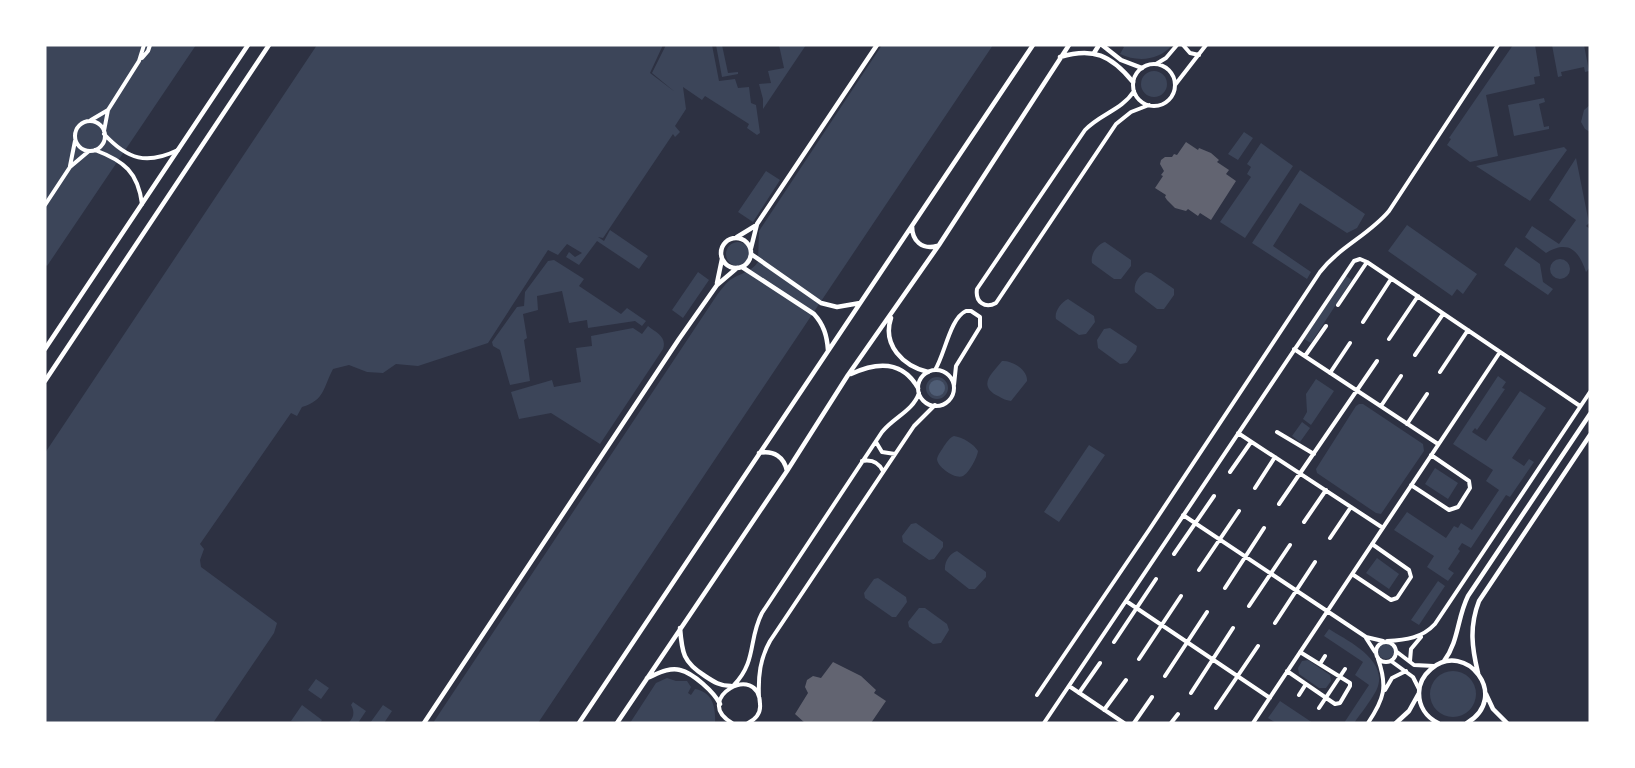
<svg xmlns="http://www.w3.org/2000/svg" width="1635" height="768" viewBox="0 0 1635 768" font-family="Figtree,sans-serif">
  <style>
    .green { fill: #3c4559 }
    .water { fill: #4f5d75 }
    .building { fill: #626471 }
    .lines { fill: none; stroke-linecap: round; stroke-linejoin: round }
    .minor { stroke: #fff; stroke-width: 4 }
    .tertiary { stroke: #fff; stroke-width: 4.5 }
  </style>
  <rect width="100%" height="100%" fill="#2d3142"/>
  <path class="green" d="M45,45H196L47,266L45,264Z
    M317,45H663L650,73L675,92L652,73L666,45H712L719,81L735,79L738,88L749,87L751,103L756,105L760,133L757,135L747,128L749,124L705,96L702,100L683,87L686,109L675,126L680,132L675,137L673,134L603,238L598,237L604,241L610,230L648,256L639,269L597,241L579,265L566,257L569,252L575,257L582,253L567,244L558,255L548,250L488,343L418,366L396,364L383,373L367,372L349,365L333,369C323,388 325,400 302,407L297,416L291,413L200,544L204,549L200,560L201,567L277,623L274,633L213,723H45V453Z
    M716,45H722L728,73L738,72V74L722,77Z
    M779,45H806L763,109V99L759,84L771,83L768,71L784,68Z
    M882,45H993L538,723H433L717,295C721,290 725,284 730,280C740,273 750,273 758,262L759,231Z
    M1121,45H1172C1159,61 1137,62 1120,54L1124,47Z
    M1513,45H1535L1540,76L1534,77L1535,84L1486,95L1498,156L1470,162L1447,145L1451,139L1449,138Z
    M1552,45H1584L1589,71L1585,72L1584,67L1561,72L1562,76L1558,77Z
    M1141 84a13 13 0 1 1 26 0a13 13 0 1 1-26 0Z
    M1544,98L1545,102L1539,104L1544,127L1549,126V129L1514,136L1508,105Z
    M1590,105V132L1585,129L1581,122L1584,110Z
    M1244,132L1253,138L1238,160L1228,154Z
    M1261,143L1293,166L1245,238L1220,222L1251,177L1247,174L1251,167L1247,164Z
    M1564,147L1567,150L1530,201L1476,166Z
    M1576,158L1589,223L1586,226L1590,229V267L1586,272C1579,251 1569,239 1546,253L1525,237L1532,226L1559,244L1576,220L1549,200Z
    M1300,170L1365,214L1357,228L1347,233L1300,203L1273,246L1311,272L1307,279L1252,243Z
    M766,171L780,180L753,222L738,212Z
    M1407,225L1477,274L1463,294L1457,289L1452,296L1388,251Z
    M1105,242L1131,260V266L1121,279H1114L1092,263C1090,255 1097,244 1105,242Z
    M726 254a12 12 0 1 1 24 0a12 12 0 1 1-24 0Z
    M1516,247L1540,264L1543,282L1553,289L1548,295L1504,265Z
    M1550 269a10 10 0 1 1 20 0a10 10 0 1 1-20 0Z
    M554,260L584,279L579,286L621,314L627,308L646,321L642,326L635,321L588,328L587,320L569,323L562,291L537,296L538,310L523,314L527,338L524,340L530,381L510,385L500,350L493,346L492,342L517,307L524,306L525,292L548,261Z
    M698,272L709,280L683,318L672,310Z
    M1146,272L1151,273L1174,289V295L1164,309H1157L1135,292C1133,284 1139,275 1146,272Z
    M1346,276L1352,280L1311,343L1304,339Z
    M1068,299L1094,316L1095,322L1086,334L1079,335L1056,319C1054,312 1061,302 1068,299Z
    M648,326C657,333 667,337 663,349L600,444L551,413L519,419L511,392L552,380L554,387L581,382L576,348L592,346L591,336L633,328L642,334Z
    M1110,328L1137,346L1136,351L1127,363L1120,364L1098,348L1097,340L1104,329Z
    M1002,361C1012,360 1028,370 1027,381L1011,401C1004,400 1002,398 996,395C978,384 992,374 1002,361Z
    M1498,376L1506,382L1502,388L1505,389L1477,430L1475,428L1472,432L1486,441L1520,391L1546,408L1512,458L1524,466L1529,459L1534,462L1510,497L1506,495L1471,548L1462,543L1458,549L1460,551L1448,569L1454,573L1448,581L1427,567L1434,556L1394,530L1407,512L1446,538L1454,526L1458,528L1461,523L1472,530L1499,490L1486,481L1493,470L1453,444Z
    M926 388a11 11 0 1 1 22 0a11 11 0 1 1-22 0Z
    M1316,379L1334,391L1311,425L1303,419L1307,412L1306,394Z
    M1359,404H1363L1423,444L1424,451L1381,514L1376,513L1317,473L1316,469L1356,406Z
    M1302,422L1310,428L1300,442L1292,436Z
    M954,436C962,437 974,444 978,451C977,458 969,473 963,476C956,480 937,467 937,459C938,454 942,450 944,446C948,441 949,438 954,436Z
    M1089,445L1105,455L1059,522L1044,512Z
    M1435,468L1458,483L1448,499L1425,484Z
    M916,523L943,542V547L934,559L929,560L903,542L902,536L911,524Z
    M957,551L986,572V577L975,589H969L945,570C944,562 950,553 957,551Z
    M1377,558L1399,574L1389,589L1366,573Z
    M878,578L906,597L907,602L896,617H892L865,598L864,593L874,579Z
    M1438,581L1445,586L1419,625L1411,620Z
    M919,608H925L947,624L949,630L941,643L933,644L909,627L908,622Z
    M1329,629C1348,641 1391,661 1376,691C1370,702 1361,713 1354,723H1344L1369,685L1355,675L1363,662L1324,636Z
    M1378 651a8 8 0 1 1 16 0a8 8 0 1 1-16 0Z
    M1308,660L1330,675L1331,681L1326,688H1319L1299,674L1298,668L1302,661Z
    M1430 694a23 23 0 1 1 46 0a23 23 0 1 1-46 0Z
    M667,678L676,681H687L691,687L688,693L691,695L695,689C712,692 716,706 715,723H630L656,683Z
    M316,679L329,688L321,699L308,690Z
    M1280,701L1313,723H1276L1268,718Z
    M353,702L366,711L358,723H348C354,718 355,712 351,705Z
    M302,705L322,720L320,723L291,721Z
    M383,705L392,711L384,723H370Z"/>
  <path class="water" d="M929 388a8 8 0 1 1 16 0a8 8 0 1 1-16 0Z"/>
  <path class="building" d="M1186,142L1198,150L1199,148L1211,153L1219,160L1217,162L1229,170L1226,174L1236,181L1211,220L1200,213L1198,216L1188,209L1186,211L1175,208L1167,200L1165,197L1166,195L1155,188L1163,176L1161,175L1164,171L1160,164L1161,160L1165,157H1172L1174,154L1177,155Z
    M833,662L861,676L876,690L874,693L886,701L871,723H805L795,714L808,693L805,687L807,680L813,676L821,678Z"/>
  <g class="lines">
    <path class="minor" d="M1183,45L1190,53L1199,55
      M142,58L148,51L150,45
      M1156,64L1166,58L1177,45
      M1133 85a21 21 0 1 1 42 0a21 21 0 1 1-42 0Z
      M1175,85L1206,45
      M1134,91C1122,110 1100,114 1085,130L977,289C975,302 985,309 996,303L1116,124L1131,112L1149,105
      M91,120L108,110
      M75 136a15 15 0 1 1 30 0a15 15 0 1 1-30 0Z
      M104,131L108,110L139,61L144,45
      M104,134C128,160 147,165 178,150
      M95,150C124,161 138,172 142,204
      M70,166L75,141
      M45,205L70,167L89,151
      M1338,305L1367,262
      M1363,322L1391,279
      M1389,339L1418,296
      M1294,349L1438,444
      M1415,355L1443,314
      M1305,356L1326,326
      M935,370C945,354 950,318 966,311H971L980,317V327L956,366L954,385
      M918 388a18 18 0 1 1 36 0a18 18 0 1 1-36 0Z
      M1440,372L1468,330
      M1330,373L1350,343
      M1381,406L1401,376
      M1407,424L1427,394
      M1277,432L1314,454
      M1238,433L1383,528
      M876,442L882,452L895,454
      M862,461C872,459 879,463 883,471
      M1230,472L1251,442
      M1411,485L1449,510L1458,507L1470,488L1469,481L1431,455
      M1255,488L1275,457
      M1279,504L1377,361
      M1183,515L1366,637L1383,641
      M1304,522L1326,490
      M1330,538L1351,507
      M1174,554L1214,496
      M1199,570L1239,511
      M1352,574L1391,600L1397,598L1411,577L1409,570L1372,544
      M1225,588L1264,528
      M1126,601L1270,698
      M1249,606L1290,545
      M1275,623L1315,562
      M1366,638L1375,652
      M1387,641C1406,640 1422,638 1435,624L1590,392
      M1376 652a10 10 0 1 1 20 0a10 10 0 1 1-20 0Z
      M1114,642L1156,579
      M1397,652L1414,665L1434,666
      M1139,659L1181,596
      M1391,661L1413,677L1419,689
      M1410,661L1411,649L1421,637
      M1320,664L1325,656
      M1287,671L1335,704L1340,703L1350,686V683L1300,652
      M1165,676L1207,612
      M734,685C757,661 748,640 762,613L882,432C894,417 913,411 919,393
      M1069,686L1124,723
      M1385,690L1392,678L1406,671
      M1079,693L1100,663
      M1191,693L1233,628
      M1037,695L1149,530L1320,272C1339,247 1369,235 1389,211L1498,45
      M1299,695L1306,684
      M759,697C758,676 760,659 770,641L914,426L935,405
      M1216,708L1258,646
      M1319,708L1345,669
      M1104,710L1126,680
      M732,723C691,699 759,661 760,704C761,713 756,719 748,723
      M1044,723L1354,261L1360,259L1367,262L1580,406
      M1134,723L1152,697
      M1171,723L1178,714
      M1253,723L1500,352
      M1368,723C1384,699 1388,687 1378,659"/>
    <path class="tertiary" d="M1102,45L1121,60L1142,68
      M1094,53L1099,45
      M1060,57C1093,47 1111,55 1133,82
      M912,226C912,241 922,250 937,246
      M737,237L755,226
      M721 253a15 15 0 1 1 30 0a15 15 0 1 1-30 0Z
      M751,248L757,224L877,45
      M751,254L821,303L837,307L860,303
      M742,267L814,314C824,325 827,336 828,350
      M717,283L722,259
      M891,318C882,345 903,366 928,372
      M45,349L248,45
      M851,374C877,362 902,360 918,388
      M45,381L269,45
      M759,453C774,450 784,457 787,471
      M680,628C682,653 683,662 705,676C714,682 720,686 731,686
      M1444,661C1459,641 1457,618 1468,596L1590,414
      M1478,673C1472,648 1469,627 1479,601L1590,435
      M647,678C657,674 669,667 680,670C693,673 714,692 720,704
      M1486,694L1493,709L1507,723
      M424,723L679,339L717,285L737,268
      M579,723L1033,45
      M617,723L787,471L848,375L939,245L1069,45
      M1396,723L1409,711L1419,693
      M1438,723C1426,717 1419,706 1419,693C1419,684 1424,675 1431,669C1466,639 1511,697 1467,723"/>
  </g>
  <rect width="1635" height="768" fill="none" stroke="#ffffff" stroke-width="93"/>
</svg>
